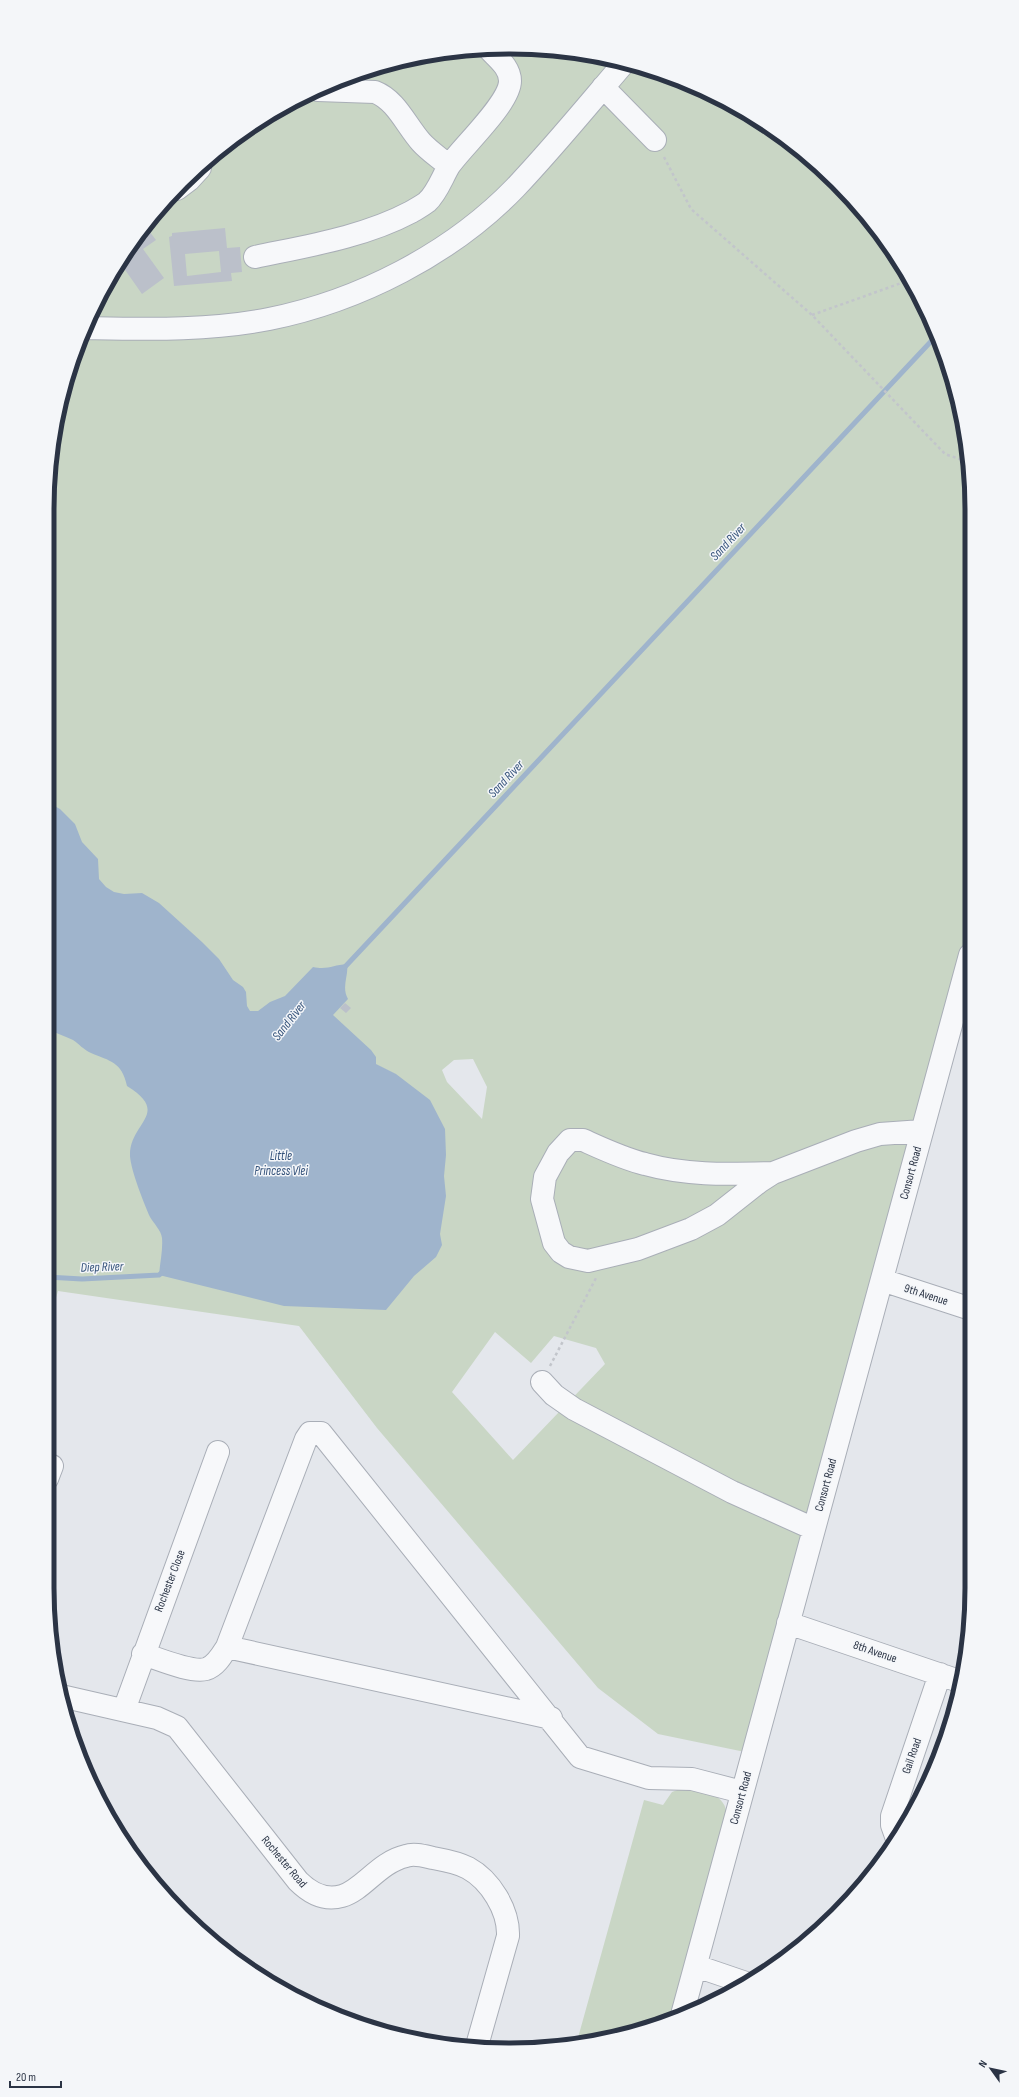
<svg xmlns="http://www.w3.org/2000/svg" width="1019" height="2097" viewBox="0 0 1019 2097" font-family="'Sofia Sans Condensed',sans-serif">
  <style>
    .green { fill: #c9d6c5; fill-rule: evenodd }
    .water { fill: #9fb4cc }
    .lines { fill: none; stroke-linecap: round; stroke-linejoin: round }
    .stream { stroke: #9fb4cc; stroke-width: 5 }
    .building { fill: #bbc0ca; fill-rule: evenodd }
    .minor-casing { stroke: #a9aeb7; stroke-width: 24 }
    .path { stroke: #c2c5cb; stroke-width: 2.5; stroke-dasharray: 3 3; stroke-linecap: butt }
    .minor { stroke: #f7f8fa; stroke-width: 22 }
    .labels { text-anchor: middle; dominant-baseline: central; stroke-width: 3; stroke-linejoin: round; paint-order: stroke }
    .street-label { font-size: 12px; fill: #2b3445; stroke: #f4f6f9 }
    .water-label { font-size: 13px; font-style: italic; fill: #34527a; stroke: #f4f6f9 }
    .rim { fill: none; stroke: #2b3445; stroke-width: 5 }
  </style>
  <rect width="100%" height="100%" fill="#e4e7ec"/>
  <path class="green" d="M510,47L600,56L687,82L791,143L877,228L937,333L968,449L970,924L745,1752L658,1734L598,1688L377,1428L299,1326L58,1291L47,1327V509L56,419L82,332L125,252L183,182L253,125L333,82L419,56ZM473,1059L487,1087L482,1119L447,1082L442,1070L454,1060ZM495,1332L531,1363L554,1336L596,1348L605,1364L513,1460L452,1392Z
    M688,1786C706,1792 726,1794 727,1816L672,2020L658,2026L576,2045L644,1800L663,1805L672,1792Z"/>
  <path class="water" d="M47,802L60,809L75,824L82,842L98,859L99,879L106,887L114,892L124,894L142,893L159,903L202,942L219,959L233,980L243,987L246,992L247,1006L250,1011H258L270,1002L285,996L313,967C328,970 333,965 347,964C349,976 341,986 348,999L333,1015L371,1050L376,1057V1064L396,1074L430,1100L445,1129L446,1155L444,1176L446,1196L440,1234L442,1245L436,1257L414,1276L386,1310L284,1306L159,1275C160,1263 163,1250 162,1238C161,1230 154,1224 150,1217C144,1203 131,1171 130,1156C129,1122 172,1114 127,1086C122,1062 110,1061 91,1053C84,1050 79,1044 73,1040C65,1036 55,1033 47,1029Z"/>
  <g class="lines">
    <path class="stream" d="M343,969L937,335
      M47,1277L82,1279L159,1275L164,1271"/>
  </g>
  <path class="building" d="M146,227L156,240L143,249L164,278L142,294L121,264L117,267L125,252Z
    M225,228L227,248L240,247L242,272L231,273L232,281L174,286L169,237L172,236V233ZM219,251L221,272L187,276L185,254Z
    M345,1003L351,1008L346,1013L340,1008Z"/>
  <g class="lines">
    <defs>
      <path id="minor" d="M603,87L655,140
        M318,90L375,92C396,100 406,125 421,142C429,151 440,158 449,166
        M177,189L189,180L200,168
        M255,257C307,246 364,237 411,212C416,209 422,206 427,202C437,193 442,178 449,166C462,147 510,103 510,81C510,67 497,58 489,49
        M84,328C145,329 209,331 269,319C359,301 451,254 515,188C553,148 588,105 624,63
        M773,1173C730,1174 688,1176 645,1164C624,1159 603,1149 583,1140H570L558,1153L545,1177L542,1199L554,1243L561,1252L569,1257L588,1261L638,1249L691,1229L717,1215L759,1182L773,1173L856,1141L880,1134L922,1131
        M882,1280L971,1309
        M542,1382L554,1395L574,1409L732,1492L814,1529
        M47,1479L52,1466
        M788,1623L962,1682
        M227,1647L551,1718
        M143,1654C159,1659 191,1673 206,1669C216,1666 222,1655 227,1647L306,1439L310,1433H321L580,1757L649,1778L692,1779L742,1792
        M61,1696L157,1718L177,1727L298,1881C310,1893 324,1901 342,1896C363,1890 379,1862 406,1856C414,1853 424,1856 433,1858C444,1860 457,1862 468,1868C490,1880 509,1910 508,1936L476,2049
        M124,1710L218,1452
        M897,1839L892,1825V1816L940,1674
        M696,1966L746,1983
        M682,2015L970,955"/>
    </defs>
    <use href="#minor" class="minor-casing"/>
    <path class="path" d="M664,157L691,209L812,315L945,454L968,462
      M812,315L907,281
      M550,1366L596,1278"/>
    <use href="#minor" class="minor"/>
  </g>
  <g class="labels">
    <g class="street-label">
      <text transform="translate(911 1173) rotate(-75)">Consort Road</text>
      <text transform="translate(926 1295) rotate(18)">9th Avenue</text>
      <text transform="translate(826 1485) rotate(-75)">Consort Road</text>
      <text transform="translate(170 1581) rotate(-69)">Rochester Close</text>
      <text transform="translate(875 1652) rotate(19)">8th Avenue</text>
      <text transform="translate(912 1756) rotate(-71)">Gail Road</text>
      <text transform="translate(741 1798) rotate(-75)">Consort Road</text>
      <text transform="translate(284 1862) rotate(50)">Rochester Road</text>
    </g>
    <g class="water-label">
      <text transform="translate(728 542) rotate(-47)">Sand River</text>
      <text transform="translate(506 779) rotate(-47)">Sand River</text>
      <text transform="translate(289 1021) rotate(-52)">Sand River</text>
      <text x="281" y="1156">Little<tspan x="281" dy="15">Princess Vlei</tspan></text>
      <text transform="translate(102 1267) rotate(-2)">Diep River</text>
    </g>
  </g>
  <path d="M0 0H1019V2097H0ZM509 54H510A455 455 0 0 1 965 509V1588A455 455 0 0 1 510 2043H509A455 455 0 0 1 54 1588V509A455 455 0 0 1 509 54Z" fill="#f4f6f9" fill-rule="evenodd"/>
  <path class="rim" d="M509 54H510A455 455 0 0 1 965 509V1588A455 455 0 0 1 510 2043H509A455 455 0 0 1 54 1588V509A455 455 0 0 1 509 54Z"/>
  <g transform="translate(991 2069) rotate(303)" stroke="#f4f6f9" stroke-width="3" paint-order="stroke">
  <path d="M0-3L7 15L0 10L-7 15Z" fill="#2b3445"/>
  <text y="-6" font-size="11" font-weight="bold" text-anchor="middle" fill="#2b3445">N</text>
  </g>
  <path d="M10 2081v6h51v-6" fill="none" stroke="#2b3445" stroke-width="2"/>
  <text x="16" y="2081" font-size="12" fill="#2b3445" stroke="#f4f6f9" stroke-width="3" paint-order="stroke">20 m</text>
</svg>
